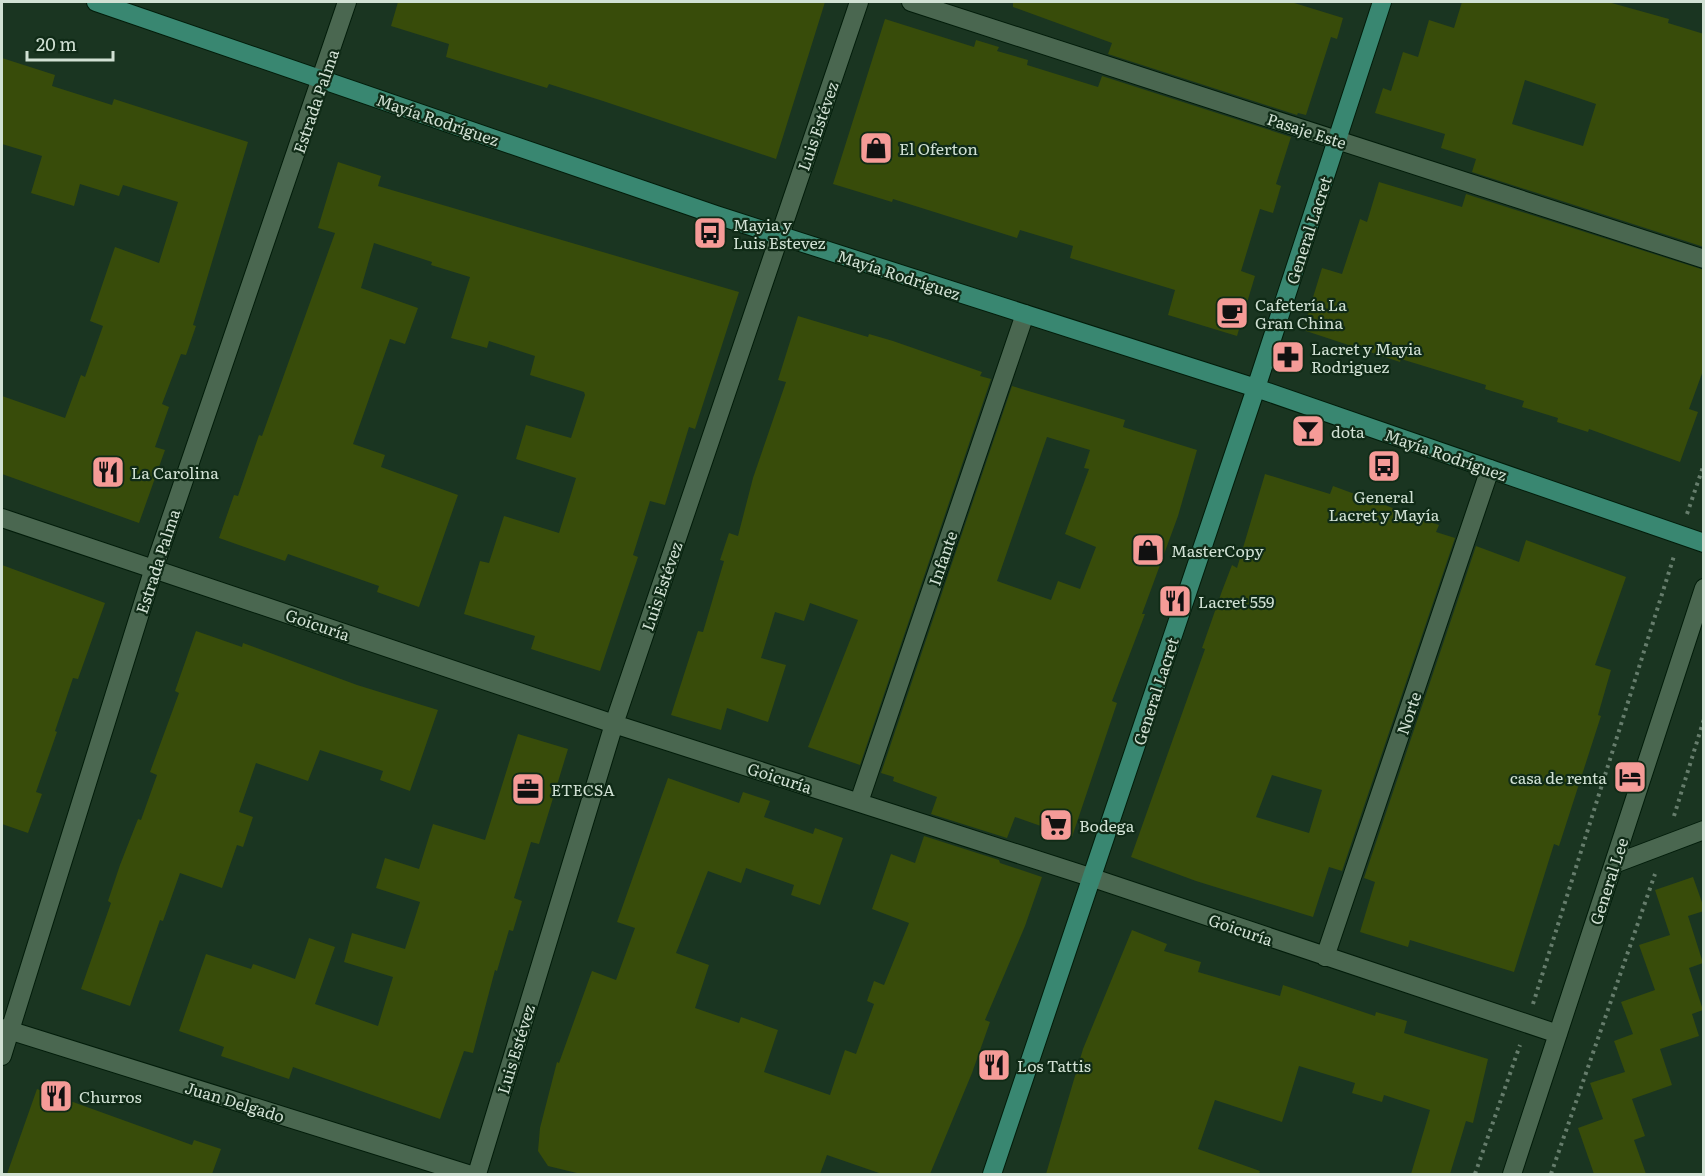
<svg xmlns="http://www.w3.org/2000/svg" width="1705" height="1176" viewBox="0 0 1705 1176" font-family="Literata,serif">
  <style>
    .building { fill: #384c0a; fill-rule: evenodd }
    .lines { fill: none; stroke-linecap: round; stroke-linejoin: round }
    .minor-casing { stroke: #021c0a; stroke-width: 20 }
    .major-casing { stroke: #021c0a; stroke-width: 20 }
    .path { stroke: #667d6c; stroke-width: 4; stroke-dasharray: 3 4.5; stroke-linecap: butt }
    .minor { stroke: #4a6750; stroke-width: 18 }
    .major { stroke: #398771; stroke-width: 18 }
    .labels { text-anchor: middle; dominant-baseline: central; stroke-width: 4.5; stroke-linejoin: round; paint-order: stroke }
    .street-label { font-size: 16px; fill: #d1e1d4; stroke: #102b17 }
    .poi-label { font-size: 16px; fill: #d1e1d4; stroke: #102b17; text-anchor: start }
  </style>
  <rect width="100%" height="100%" fill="#1a3521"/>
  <path class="building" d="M398,2H825L776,159L603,101L549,84L547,88L446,57L449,44L391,26Z
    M1013,2H1291L1343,18L1337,39L1331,37L1306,115L1298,113L1297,115L1108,54L1112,43L1013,7Z
    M1462,2H1608L1669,19L1668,23L1704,34V247L1472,172L1476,159L1441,148L1445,134L1375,113L1383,88L1391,91L1403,52L1418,57L1429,20L1454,28ZM1525,80L1596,104L1583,146L1512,124Z
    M885,19L974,47L976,40L999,47L997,51L1028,60L1027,65L1098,87L1102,76L1291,137L1276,184L1281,186L1273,213L1260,209L1241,271L1255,276L1237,336L1168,315L1175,290L1070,258L1073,246L1020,230L1017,238L893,199L892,202L833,184Z
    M2,58L55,75L52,86L112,105L114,99L248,142L193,325L196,326L186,355L181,354L162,404L169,407L155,447L165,450L139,523L2,474V396L65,418L81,375L85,377L103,326L90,321L115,247L159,263L178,202L123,185L119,196L80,184L74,206L31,193L42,156L2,144Z
    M338,162L381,176L378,186L739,292L695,429L689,427L665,505L650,501L633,555L638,557L600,671L531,649L535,636L464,614L480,561L489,563L504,516L559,533L576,478L516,459L526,425L571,438L585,395L584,392L530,375L535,356L489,341L487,348L451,338L470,277L431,265L432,262L374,243L361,288L418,308L405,344L390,339L353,444L385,455L381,467L458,495L419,607L377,592L379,586L288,554L285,561L219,538L234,495L238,496L259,435L262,436L335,233L318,228Z
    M1379,182L1462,207L1466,194L1704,270V368L1689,409L1698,412L1680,462L1589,429L1588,432L1557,422L1558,418L1522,407L1524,401L1485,389L1486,385L1401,359L1400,362L1303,330L1322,268L1342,274L1360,219L1367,222Z
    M798,316L868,337L869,334L893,341L982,372L980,376L991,379L860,765L808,747L858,620L810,603L804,621L775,612L761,658L786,665L768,722L727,708L721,730L671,715L698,631L703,632L724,561L720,560L729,533L738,536L753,478L786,382L778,380Z
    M1012,386L1125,420L1123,427L1197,450L1178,516L1142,614H1145L1112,701L1117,703L1072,837L1015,817L1007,838L931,814L937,797L893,781L894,777L881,773ZM1047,437L1090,450L1084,468L1089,469L1065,534L1096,547L1080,589L1058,581L1051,600L997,581Z
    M1265,474L1330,494L1333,486L1439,525L1436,532L1455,538L1342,871L1329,867L1313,917L1196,881L1131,857L1205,649L1202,648L1222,591L1232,565L1237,568ZM1272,775L1322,790L1309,833L1256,817Z
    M1526,540L1626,577L1595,665L1611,670L1598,715L1601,716L1559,846L1554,844L1514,972L1410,940L1408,947L1360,932L1375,882L1364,878L1476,546L1519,562Z
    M2,565L105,603L78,679L73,678L55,731L57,732L36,792L42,794L28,833L2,824Z
    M196,631L242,647L243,643L357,685L438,710L410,791L380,780L383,771L320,750L308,781L256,763L239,812L253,817L243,847L237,845L222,888L180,873L163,921L160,920L130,1006L81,989L111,903L108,901L120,865L138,819L141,820L157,775L150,772L179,693L175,691Z
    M518,734L568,749L539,844L531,842L514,898L522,901L513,931L509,930L497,971L495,970L473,1053L464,1051L440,1119L293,1067L289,1079L221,1056L224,1047L179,1031L206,954L251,969L253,964L295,979L309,938L335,947L315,1004L378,1026L393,977L344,962L352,933L405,949L420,902L376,888L385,858L419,869L433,824L485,840Z
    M668,778L739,803L743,792L770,801L764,817L813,834L815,828L843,838L820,905L791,895L794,885L746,868L741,883L708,871L676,953L709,965L695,1008L739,1023L741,1017L778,1030L764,1072L830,1095L845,1050L856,1054L874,1004L867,1001L874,981L884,985L909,923L872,909L891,854L915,863L924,836L999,860L1000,863L1042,877L1025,926L985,1020L990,1022L972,1073L930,1174H882L827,1155L820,1174H581L548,1166L538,1151L540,1128L557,1062L559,1063L592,971L616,980L635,928L617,922Z
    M1693,877L1704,908V911L1688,916L1703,963L1689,968L1703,1010L1692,1014L1699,1036L1660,1049L1672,1085L1632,1099L1645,1136L1634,1140L1646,1174H1594L1578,1128L1603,1119L1590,1083L1625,1072L1614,1041L1633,1034L1621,1002L1655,990L1639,945L1670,935L1655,890Z
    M1132,930L1167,944L1164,951L1201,962L1198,972L1280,996L1283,985L1375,1016L1376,1012L1407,1021L1404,1033L1488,1059L1473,1123L1466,1121L1450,1174H1411L1430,1110L1384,1095L1382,1102L1352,1093L1355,1083L1299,1066L1282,1122L1215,1100L1198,1149L1260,1171L1259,1174H1046L1083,1049Z
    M37,1089L192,1145L194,1140L221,1149L212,1174H7Z"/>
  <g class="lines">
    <defs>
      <path id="minor" d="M911,2L1704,259
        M2,518L614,724L1093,878L1558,1034
        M859,802L1025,314
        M1614,864L1704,830
        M1325,957L1490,469
        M2,1028L468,1174
        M2,1056L154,568L347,2
        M477,1174L614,724L859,2
        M1512,1174L1704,588"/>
      <path id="major" d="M96,2L716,215L1256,388L1704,543
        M992,1174L1256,388L1382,2"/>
    </defs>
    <use href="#minor" class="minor-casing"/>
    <use href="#major" class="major-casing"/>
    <path class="path" d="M1687,514L1704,464
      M1674,816L1704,719
      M1533,1004L1674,556
      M1475,1174L1520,1045
      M1551,1174L1655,874"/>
    <use href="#minor" class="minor"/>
    <use href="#major" class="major"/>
  </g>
  <defs>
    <symbol id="shop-square" viewBox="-11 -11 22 22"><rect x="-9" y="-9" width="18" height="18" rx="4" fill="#f59b97" stroke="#102b17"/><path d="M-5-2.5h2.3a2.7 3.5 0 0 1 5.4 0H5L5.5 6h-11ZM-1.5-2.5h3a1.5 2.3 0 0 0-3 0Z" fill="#111"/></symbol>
    <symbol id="bus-square" viewBox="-11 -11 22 22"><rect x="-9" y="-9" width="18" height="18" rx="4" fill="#f59b97" stroke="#102b17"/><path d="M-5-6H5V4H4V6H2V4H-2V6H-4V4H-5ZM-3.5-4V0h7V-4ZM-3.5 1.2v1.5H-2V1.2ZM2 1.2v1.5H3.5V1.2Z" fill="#111"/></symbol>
    <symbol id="cafe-square" viewBox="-11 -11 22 22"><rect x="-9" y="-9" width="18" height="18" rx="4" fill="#f59b97" stroke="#102b17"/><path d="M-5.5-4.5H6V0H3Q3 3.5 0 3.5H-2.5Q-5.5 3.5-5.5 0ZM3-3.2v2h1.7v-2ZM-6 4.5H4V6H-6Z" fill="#111"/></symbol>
    <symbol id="pharmacy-square" viewBox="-11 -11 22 22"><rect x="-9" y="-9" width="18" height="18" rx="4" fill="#f59b97" stroke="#102b17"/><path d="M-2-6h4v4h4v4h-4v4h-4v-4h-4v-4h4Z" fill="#111"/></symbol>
    <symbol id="bar-square" viewBox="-11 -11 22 22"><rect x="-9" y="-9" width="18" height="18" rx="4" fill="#f59b97" stroke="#102b17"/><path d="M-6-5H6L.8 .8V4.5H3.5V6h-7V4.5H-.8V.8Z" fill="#111"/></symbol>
    <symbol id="restaurant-square" viewBox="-11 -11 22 22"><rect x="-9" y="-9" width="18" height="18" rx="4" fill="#f59b97" stroke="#102b17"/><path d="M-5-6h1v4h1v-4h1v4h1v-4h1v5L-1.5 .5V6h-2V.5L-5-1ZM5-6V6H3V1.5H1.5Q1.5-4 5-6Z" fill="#111"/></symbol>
    <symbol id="hotel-square" viewBox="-11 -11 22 22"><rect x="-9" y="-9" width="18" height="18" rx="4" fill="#f59b97" stroke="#102b17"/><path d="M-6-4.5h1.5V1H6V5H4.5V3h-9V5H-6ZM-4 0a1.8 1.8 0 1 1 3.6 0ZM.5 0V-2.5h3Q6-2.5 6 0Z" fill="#111"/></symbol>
    <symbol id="office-square" viewBox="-11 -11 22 22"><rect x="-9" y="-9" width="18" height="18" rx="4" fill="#f59b97" stroke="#102b17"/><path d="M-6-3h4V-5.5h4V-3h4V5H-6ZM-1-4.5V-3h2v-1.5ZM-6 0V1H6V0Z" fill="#111"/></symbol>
    <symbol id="supermarket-square" viewBox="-11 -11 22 22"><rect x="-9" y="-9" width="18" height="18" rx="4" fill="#f59b97" stroke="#102b17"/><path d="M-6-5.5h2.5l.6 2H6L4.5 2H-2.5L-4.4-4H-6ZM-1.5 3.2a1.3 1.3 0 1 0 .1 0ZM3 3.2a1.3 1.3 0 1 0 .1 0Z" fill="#111"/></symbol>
  </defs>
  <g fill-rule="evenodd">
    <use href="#shop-square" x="857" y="129" width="38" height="38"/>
    <use href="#bus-square" x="691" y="214" width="38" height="38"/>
    <use href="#cafe-square" x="1213" y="294" width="38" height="38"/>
    <use href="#pharmacy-square" x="1269" y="338" width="38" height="38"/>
    <use href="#bar-square" x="1289" y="412" width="38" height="38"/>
    <use href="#bus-square" x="1365" y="447" width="38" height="38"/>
    <use href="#restaurant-square" x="89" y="453" width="38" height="38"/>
    <use href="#shop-square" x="1129" y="531" width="38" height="38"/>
    <use href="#restaurant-square" x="1156" y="582" width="38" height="38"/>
    <use href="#hotel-square" x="1611" y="758" width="38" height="38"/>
    <use href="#office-square" x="509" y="770" width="38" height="38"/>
    <use href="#supermarket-square" x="1037" y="806" width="38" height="38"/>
    <use href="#restaurant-square" x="975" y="1046" width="38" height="38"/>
    <use href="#restaurant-square" x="37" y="1077" width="38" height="38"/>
  </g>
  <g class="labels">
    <g class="street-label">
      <text transform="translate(315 101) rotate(-71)">Estrada Palma</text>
      <text transform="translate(438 119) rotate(19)">Mayía Rodríguez</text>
      <text transform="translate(817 126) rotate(-71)">Luis Estévez</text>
      <text transform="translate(1307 130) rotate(18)">Pasaje Este</text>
      <text transform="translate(1308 230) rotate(-72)">General Lacret</text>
      <text transform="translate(899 274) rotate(18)">Mayía Rodríguez</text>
      <text transform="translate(1446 454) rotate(19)">Mayía Rodríguez</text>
      <text transform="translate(942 558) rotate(-71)">Infante</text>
      <text transform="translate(157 561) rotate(-72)">Estrada Palma</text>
      <text transform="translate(661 586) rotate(-71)">Luis Estévez</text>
      <text transform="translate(318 624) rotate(19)">Goicuría</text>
      <text transform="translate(1155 691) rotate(-72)">General Lacret</text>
      <text transform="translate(1408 713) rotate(-71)">Norte</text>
      <text transform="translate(780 777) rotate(18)">Goicuría</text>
      <text transform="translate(1608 881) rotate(-72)">General Lee</text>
      <text transform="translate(1241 929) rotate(19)">Goicuría</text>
      <text transform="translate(515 1049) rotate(-73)">Luis Estévez</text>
      <text transform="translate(235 1101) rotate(17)">Juan Delgado</text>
    </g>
    <g class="poi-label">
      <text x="899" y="148">El Oferton</text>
      <text x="733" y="224">Mayia y<tspan x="733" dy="18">Luis Estevez</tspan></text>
      <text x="1255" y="304">Cafetería La<tspan x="1255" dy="18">Gran China</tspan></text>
      <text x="1311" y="348">Lacret y Mayia<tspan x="1311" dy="18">Rodriguez</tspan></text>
      <text x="1331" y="431">dota</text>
      <text x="131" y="472">La Carolina</text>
      <text x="1384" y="496" text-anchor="middle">General<tspan x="1384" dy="18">Lacret y Mayía</tspan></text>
      <text x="1171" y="550">MasterCopy</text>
      <text x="1198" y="601">Lacret 559</text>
      <text x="1607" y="777" text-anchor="end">casa de renta</text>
      <text x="551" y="789">ETECSA</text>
      <text x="1079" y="825">Bodega</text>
      <text x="1017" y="1065">Los Tattis</text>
      <text x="79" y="1096">Churros</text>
    </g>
  </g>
  <rect width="1705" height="1176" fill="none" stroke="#d1e1d4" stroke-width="6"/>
  <path d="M27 51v9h86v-9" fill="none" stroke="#d1e1d4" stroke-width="3"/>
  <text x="36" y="51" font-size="18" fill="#d1e1d4" stroke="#102b17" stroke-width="4.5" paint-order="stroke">20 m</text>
</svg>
